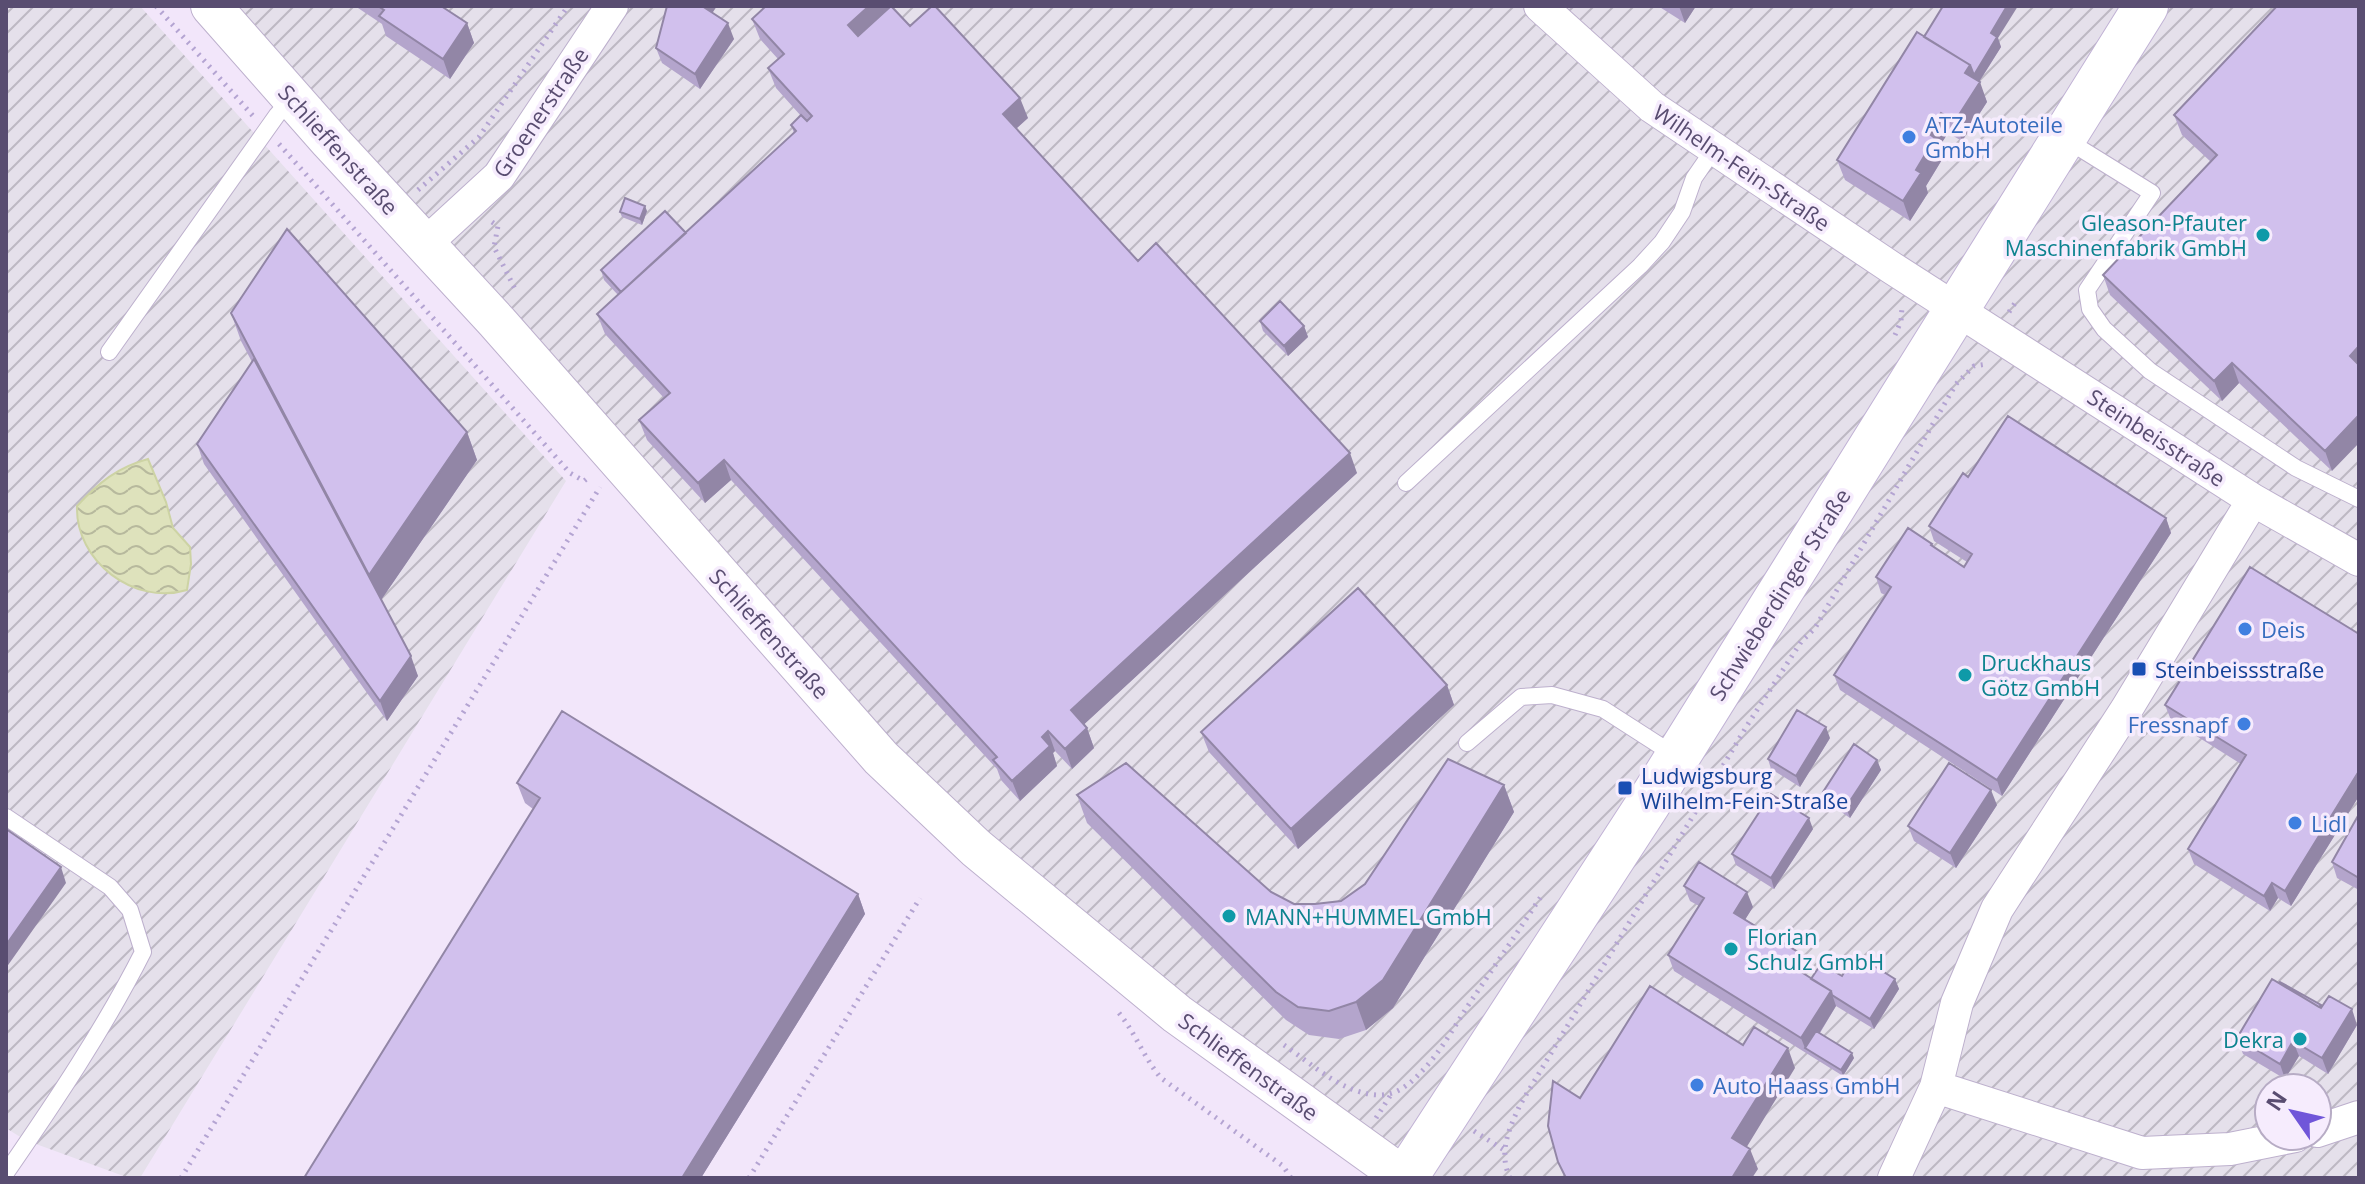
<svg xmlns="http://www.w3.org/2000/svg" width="2365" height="1184" viewBox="0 0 2365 1184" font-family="'Open Sans',sans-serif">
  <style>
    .industrial { fill: url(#industrial-furrows); fill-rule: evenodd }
    .water { fill: url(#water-waves); stroke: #cdd3a4; stroke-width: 2 }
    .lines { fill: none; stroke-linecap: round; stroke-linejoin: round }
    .service-casing { stroke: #bdb0cd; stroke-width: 18 }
    .minor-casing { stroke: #bdb0cd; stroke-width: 34 }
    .tertiary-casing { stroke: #bdb0cd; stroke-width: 42 }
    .secondary-casing { stroke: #c1b2d5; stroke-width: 46 }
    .path { stroke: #b4a4d2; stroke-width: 5; stroke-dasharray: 2 6; stroke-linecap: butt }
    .service { stroke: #fff; stroke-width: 16 }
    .minor { stroke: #fff; stroke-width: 32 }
    .tertiary { stroke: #fff; stroke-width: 40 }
    .secondary { stroke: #fff; stroke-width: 44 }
    .wall { fill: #b4a5cc }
    .shaded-wall { fill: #9286a6 }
    .building { fill: #d1c0ed; stroke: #9286a6; stroke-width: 2 }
    .shop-dot { fill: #3f7fe0; stroke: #f6ecfd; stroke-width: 3 }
    .culture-dot { fill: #0f9aa8; stroke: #f6ecfd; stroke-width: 3 }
    .transit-dot { fill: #1a4fb4; stroke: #f6ecfd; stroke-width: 3 }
    .labels { text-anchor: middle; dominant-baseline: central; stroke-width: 7; stroke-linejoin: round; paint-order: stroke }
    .street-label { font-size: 22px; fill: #594d71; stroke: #f6ecfd }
    .shop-label { font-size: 22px; fill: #366cbe; stroke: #f6ecfd; text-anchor: start }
    .culture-label { font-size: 22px; fill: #0d838f; stroke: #f6ecfd; text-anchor: start }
    .transit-label { font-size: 22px; fill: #164399; stroke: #f6ecfd; text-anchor: start }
  </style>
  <defs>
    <pattern id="industrial-furrows" width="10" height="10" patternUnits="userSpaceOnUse" patternTransform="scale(2)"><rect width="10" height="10" fill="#e5e0eb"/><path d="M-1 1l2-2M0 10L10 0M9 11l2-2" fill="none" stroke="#bdb8c3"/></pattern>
    <pattern id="water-waves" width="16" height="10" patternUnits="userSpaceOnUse" patternTransform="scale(2)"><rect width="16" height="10" fill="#dee2bc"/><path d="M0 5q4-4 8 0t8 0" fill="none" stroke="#b7b99d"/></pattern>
  </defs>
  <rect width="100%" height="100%" fill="#f2e6fa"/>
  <path class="industrial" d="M6,6H140L566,481L140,1178H129L25,1140L6,1128Z
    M211,6H2359V1178H1422L976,848ZM2269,1088H2317V1136H2269Z"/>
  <path class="water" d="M148,459L166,502L173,528L190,547L191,564L187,590C134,606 75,561 77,506C98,483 118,467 148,459Z"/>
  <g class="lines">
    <defs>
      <path id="service" d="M2065,139L2152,193L2087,290L2090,309L2104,329L2150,371L2296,468L2359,499
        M109,352L277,115L291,99
        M1406,483L1640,266L1662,242L1682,212L1694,178L1714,149
        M1467,743L1521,697L1552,695L1603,709L1676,756
        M6,817L110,887L130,910L143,952C104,1029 55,1102 6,1173"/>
      <path id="minor" d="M1540,6L1652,107L1892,268L2253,500L2359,560
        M425,244L499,176L612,6
        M1936,1087L2142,1153L2230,1149L2295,1136
        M2317,1131L2359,1117
        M1894,1178L1936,1087L1957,1003L1997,909L2126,710L2253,500"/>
      <path id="tertiary" d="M211,6L330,141L497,322L881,758L976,848L1177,1014L1405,1178"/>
      <path id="secondary" d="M1405,1178L1648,804L2146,6"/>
    </defs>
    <use href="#service" class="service-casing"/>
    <use href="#minor" class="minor-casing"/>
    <use href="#tertiary" class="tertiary-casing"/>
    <use href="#secondary" class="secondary-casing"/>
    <path class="path" d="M156,6L253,116
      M279,144L570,473L584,481L589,477
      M418,190L479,137L568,6
      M492,222L498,226L494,247L516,291
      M2009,312L2017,300
      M1895,335L1901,321L1902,307
      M1119,1013C1136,1034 1144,1058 1161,1078L1283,1166L1291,1178
      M1284,1045C1312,1064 1344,1095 1380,1095C1397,1095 1410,1084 1421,1072C1439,1054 1453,1029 1467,1007C1492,970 1517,933 1542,895
      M1376,1118L1390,1096
      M1474,1131L1504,1150
      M181,1178L600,487
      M749,1178L920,898
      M1510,1178C1498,1152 1509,1129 1520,1105L1748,724L1801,642L1815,628L1956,384L1974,366L1987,364"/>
    <use href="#service" class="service"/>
    <use href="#minor" class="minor"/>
    <use href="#tertiary" class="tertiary"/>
    <use href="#secondary" class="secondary"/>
  </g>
  <path class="wall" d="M355,6H441L467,23L474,43L450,79L386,36L382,24Z
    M1658,6H1696L1685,23Z
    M2277,6L2332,471L2239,383L2222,401L2110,295L2103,275L2211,162L2182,135L2174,115Z
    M888,8L1028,118L1016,129L1138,261L1357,473L1084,724L1087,728L1094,748L1072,769L1055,751L1053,753L1057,766L1020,801L1001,780L997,769L731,480L705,503L647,440L639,420L664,398L605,334L597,314L618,295L604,280L601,270L685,233L794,133L791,125L801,116L776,88L768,68L778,59L760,39L752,19Z
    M713,13L734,39L700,89L662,63L656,48Z
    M1924,37L1998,38L2001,47L1979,82L1987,102L1962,141L1948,133L1939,147L1943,158L1926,186L1928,193L1910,221L1845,180L1837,160Z
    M647,211L642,225L622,217L620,212Z
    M231,313L467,432L477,460L381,600L418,676L387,721L204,464L197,444L252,362L241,341Z
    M1260,321L1304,326L1308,337L1288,356L1263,331Z
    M1968,477L2166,518L2171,533L2002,796L1840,690L1834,675L1885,595L1881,593L1876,577L1932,544L1933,547L1964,567L1967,562L1934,541L1929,526Z
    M2359,634V796L2291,906L2278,898L2270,911L2194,864L2188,849L2241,764L2171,720L2165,705Z
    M1447,685L1454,705L1298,849L1209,752L1201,732Z
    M1830,738L1800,787L1771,769L1768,759Z
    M1877,760L1881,770L1850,818L1827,802L1823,792Z
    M517,783L858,894L865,914L701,1178H304L533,809L525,803Z
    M1504,785L1514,812L1393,1008L1366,1030L1339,1039L1309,1035L1286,1020L1087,823L1077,795L1294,904H1315L1341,901Z
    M1997,805L1956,868L1914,841L1908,826Z
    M2359,814V890L2337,878L2332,862Z
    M1813,829L1774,889L1736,865L1732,854Z
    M1684,886L1753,907L1745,919L1803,955L1808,970L1805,975L1811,979L1842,976L1895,979L1899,989L1874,1029L1836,1006L1820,1033L1854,1058L1843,1076L1674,971L1668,955L1699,906L1690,901Z
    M2321,1005V1008L2357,1025L2328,1074L2299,1056L2285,1079L2243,1054L2237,1038Z"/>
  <path class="shaded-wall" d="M702,6H717L707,21Z
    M869,6H887L890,14L856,45L848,25Z
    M1679,6H1696L1685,23Z
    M2007,6H2018L1998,38L2001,47L1972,93L1965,73Z
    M467,23L474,43L450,79L443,59Z
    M728,23L734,39L700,89L695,74Z
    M1980,82L1987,102L1962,141L1955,121Z
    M1020,98L1028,118L1010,134L1003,114Z
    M1941,113L1948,133L1939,147L1943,158L1926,186L1928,193L1910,221L1903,201L1916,170L1928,133Z
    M645,206L647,211L642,225L640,219Z
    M1304,326L1308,337L1288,356L1284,346Z
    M2359,346V374L2350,356Z
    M2232,363L2239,383L2222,401L2214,381Z
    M2359,415V443L2332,471L2325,451Z
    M467,432L477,460L379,603L369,575Z
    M1350,453L1357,473L1078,730L1071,710Z
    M724,460L731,480L705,503L698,483Z
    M2166,518L2171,533L2002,796L1997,780Z
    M411,656L418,676L387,721L380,701Z
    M1447,685L1454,705L1298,849L1291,829Z
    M1826,727L1830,738L1800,787L1796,776Z
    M1087,728L1094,748L1072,769L1065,749Z
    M1048,731L1055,751L1053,753L1057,766L1020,801L1012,781L1042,737Z
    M1877,760L1881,770L1850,818L1846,807Z
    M2359,771V796L2291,906L2285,891Z
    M1504,785L1514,812L1393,1008L1366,1030L1356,1002Z
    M1991,790L1997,805L1956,868L1950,853Z
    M1809,818L1813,829L1774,889L1771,878Z
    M61,867L66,883L6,968V945Z
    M2272,883L2278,898L2270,911L2264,896Z
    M1747,892L1753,907L1740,928L1734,913Z
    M858,894L865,914L701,1178H682Z
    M1803,955L1808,970L1800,984L1795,968Z
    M1895,979L1899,989L1874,1029L1870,1019Z
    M1831,991L1836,1006L1809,1050L1805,1048L1801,1038Z
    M2352,1009L2357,1025L2328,1074L2322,1058Z
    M2293,1041L2299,1056L2285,1079L2280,1064Z
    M1788,1048L1795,1068L1740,1158L1732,1138Z
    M1852,1053L1854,1058L1843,1076L1841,1070Z
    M1750,1149L1758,1169L1752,1178H1732Z"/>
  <path class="building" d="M378,6H441L467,23L443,59L379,16L384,10Z
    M667,6H702L728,23L695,74L656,48Z
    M766,6H869L848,25L858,36L891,6L910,26L932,6H935L1020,98L1003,114L1138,261L1156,243L1350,453L1071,710L1087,728L1065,749L1048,731L1042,737L1050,746L1012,781L993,760L997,757L724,460L698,483L639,420L670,393L597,314L796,131L791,125L801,115L807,121L812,116L768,68L784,54L752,19Z
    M1943,6H2007L1991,33L1997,37L1974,75L1970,65L1924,37Z
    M2277,6H2359V346L2350,356L2359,365V415L2325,451L2232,363L2214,381L2103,275L2217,155L2174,115Z
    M1917,32L1970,65L1965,73L1980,82L1955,121L1941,113L1928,133L1935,138L1916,170L1921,173L1903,201L1837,160Z
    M625,198L645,206L640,219L620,212Z
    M665,211L686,233L621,292L601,270Z
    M287,229L467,432L369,575L231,313Z
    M1280,301L1304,326L1284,346L1260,321Z
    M254,359L411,656L380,701L197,444Z
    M2008,416L2166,518L1997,780L1834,675L1891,587L1876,577L1908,528L1932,544L1931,545L1964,567L1972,554L1929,526L1963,473L1968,477Z
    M2250,567L2359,634V771L2285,891L2272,883L2264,896L2188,849L2246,755L2165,705Z
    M1358,588L1447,685L1291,829L1201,732Z
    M1797,710L1826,727L1796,776L1768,759Z
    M562,711L858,894L682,1178H304L540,798L517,783Z
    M1854,744L1877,760L1846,807L1823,792Z
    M1448,759L1504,785L1383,980L1356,1002L1329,1011L1298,1007L1276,992L1077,795L1126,763L1271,892L1294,904H1315L1341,901L1365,884Z
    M1949,763L1991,790L1950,853L1908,826Z
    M1771,794L1809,818L1771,878L1732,854Z
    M2359,814V878L2332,862Z
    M6,829L61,867L6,945Z
    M1699,862L1747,892L1734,913L1803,955L1795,968L1831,991L1801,1038L1668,955L1704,898L1684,886Z
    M1855,954L1895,979L1870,1019L1832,995L1831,991L1811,979L1821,964L1842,976Z
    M2272,979L2321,1008L2329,996L2352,1009L2322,1058L2293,1041L2280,1064L2237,1038Z
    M2280,982L2321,1005L2319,1007L2279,983Z
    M1650,986L1743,1045L1754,1027L1788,1048L1732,1138L1750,1149L1732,1178H1566L1558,1162L1548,1126L1553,1081L1580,1098Z
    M1816,1031L1852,1053L1841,1070L1805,1048Z"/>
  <g class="shop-dot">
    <circle cx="1909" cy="137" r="8"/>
    <circle cx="2245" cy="629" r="8"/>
    <circle cx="2244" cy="724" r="8"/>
    <circle cx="2295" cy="823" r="8"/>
    <circle cx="1697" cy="1085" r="8"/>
  </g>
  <g class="culture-dot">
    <circle cx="2263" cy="235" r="8"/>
    <circle cx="1965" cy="675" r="8"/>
    <circle cx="1229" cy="916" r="8"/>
    <circle cx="1731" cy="949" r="8"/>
    <circle cx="2300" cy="1039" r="8"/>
  </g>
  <g class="transit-dot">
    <rect x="2131" y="661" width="16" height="16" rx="4"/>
    <rect x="1617" y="780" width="16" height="16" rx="4"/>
  </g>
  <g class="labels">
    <g class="street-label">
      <text transform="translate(540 112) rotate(-56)">Groenerstraße</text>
      <text transform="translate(339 149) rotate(48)">Schlieffenstraße</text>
      <text transform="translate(1742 167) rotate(34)">Wilhelm-Fein-Straße</text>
      <text transform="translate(2157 437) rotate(33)">Steinbeisstraße</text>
      <text transform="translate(1779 594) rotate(-58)">Schwieberdinger Straße</text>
      <text transform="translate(770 633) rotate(48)">Schlieffenstraße</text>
      <text transform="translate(1249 1066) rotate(36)">Schlieffenstraße</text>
    </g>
    <g class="shop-label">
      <text x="1925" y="124">ATZ-Autoteile<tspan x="1925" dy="25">GmbH</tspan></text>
      <text x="2261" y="629">Deis</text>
      <text x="2228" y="724" text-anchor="end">Fressnapf</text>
      <text x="2311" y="823">Lidl</text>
      <text x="1713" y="1085">Auto Haass GmbH</text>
    </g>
    <g class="culture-label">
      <text x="2247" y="222" text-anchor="end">Gleason-Pfauter<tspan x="2247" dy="25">Maschinenfabrik GmbH</tspan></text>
      <text x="1981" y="662">Druckhaus<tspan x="1981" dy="25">Götz GmbH</tspan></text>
      <text x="1245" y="916">MANN+HUMMEL GmbH</text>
      <text x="1747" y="936">Florian<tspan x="1747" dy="25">Schulz GmbH</tspan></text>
      <text x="2284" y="1039" text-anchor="end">Dekra</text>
    </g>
    <g class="transit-label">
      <text x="2155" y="669">Steinbeissstraße</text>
      <text x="1641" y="775">Ludwigsburg<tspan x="1641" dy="25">Wilhelm-Fein-Straße</tspan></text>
    </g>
  </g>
  <rect width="2365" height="1184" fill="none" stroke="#594d71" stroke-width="16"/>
  <g transform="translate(2293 1112) rotate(304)"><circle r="38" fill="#f6ecfd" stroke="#b7acc5" stroke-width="2"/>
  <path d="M0-6L14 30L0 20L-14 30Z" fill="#7056d9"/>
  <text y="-12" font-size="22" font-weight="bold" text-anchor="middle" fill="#594d71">N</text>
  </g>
</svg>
